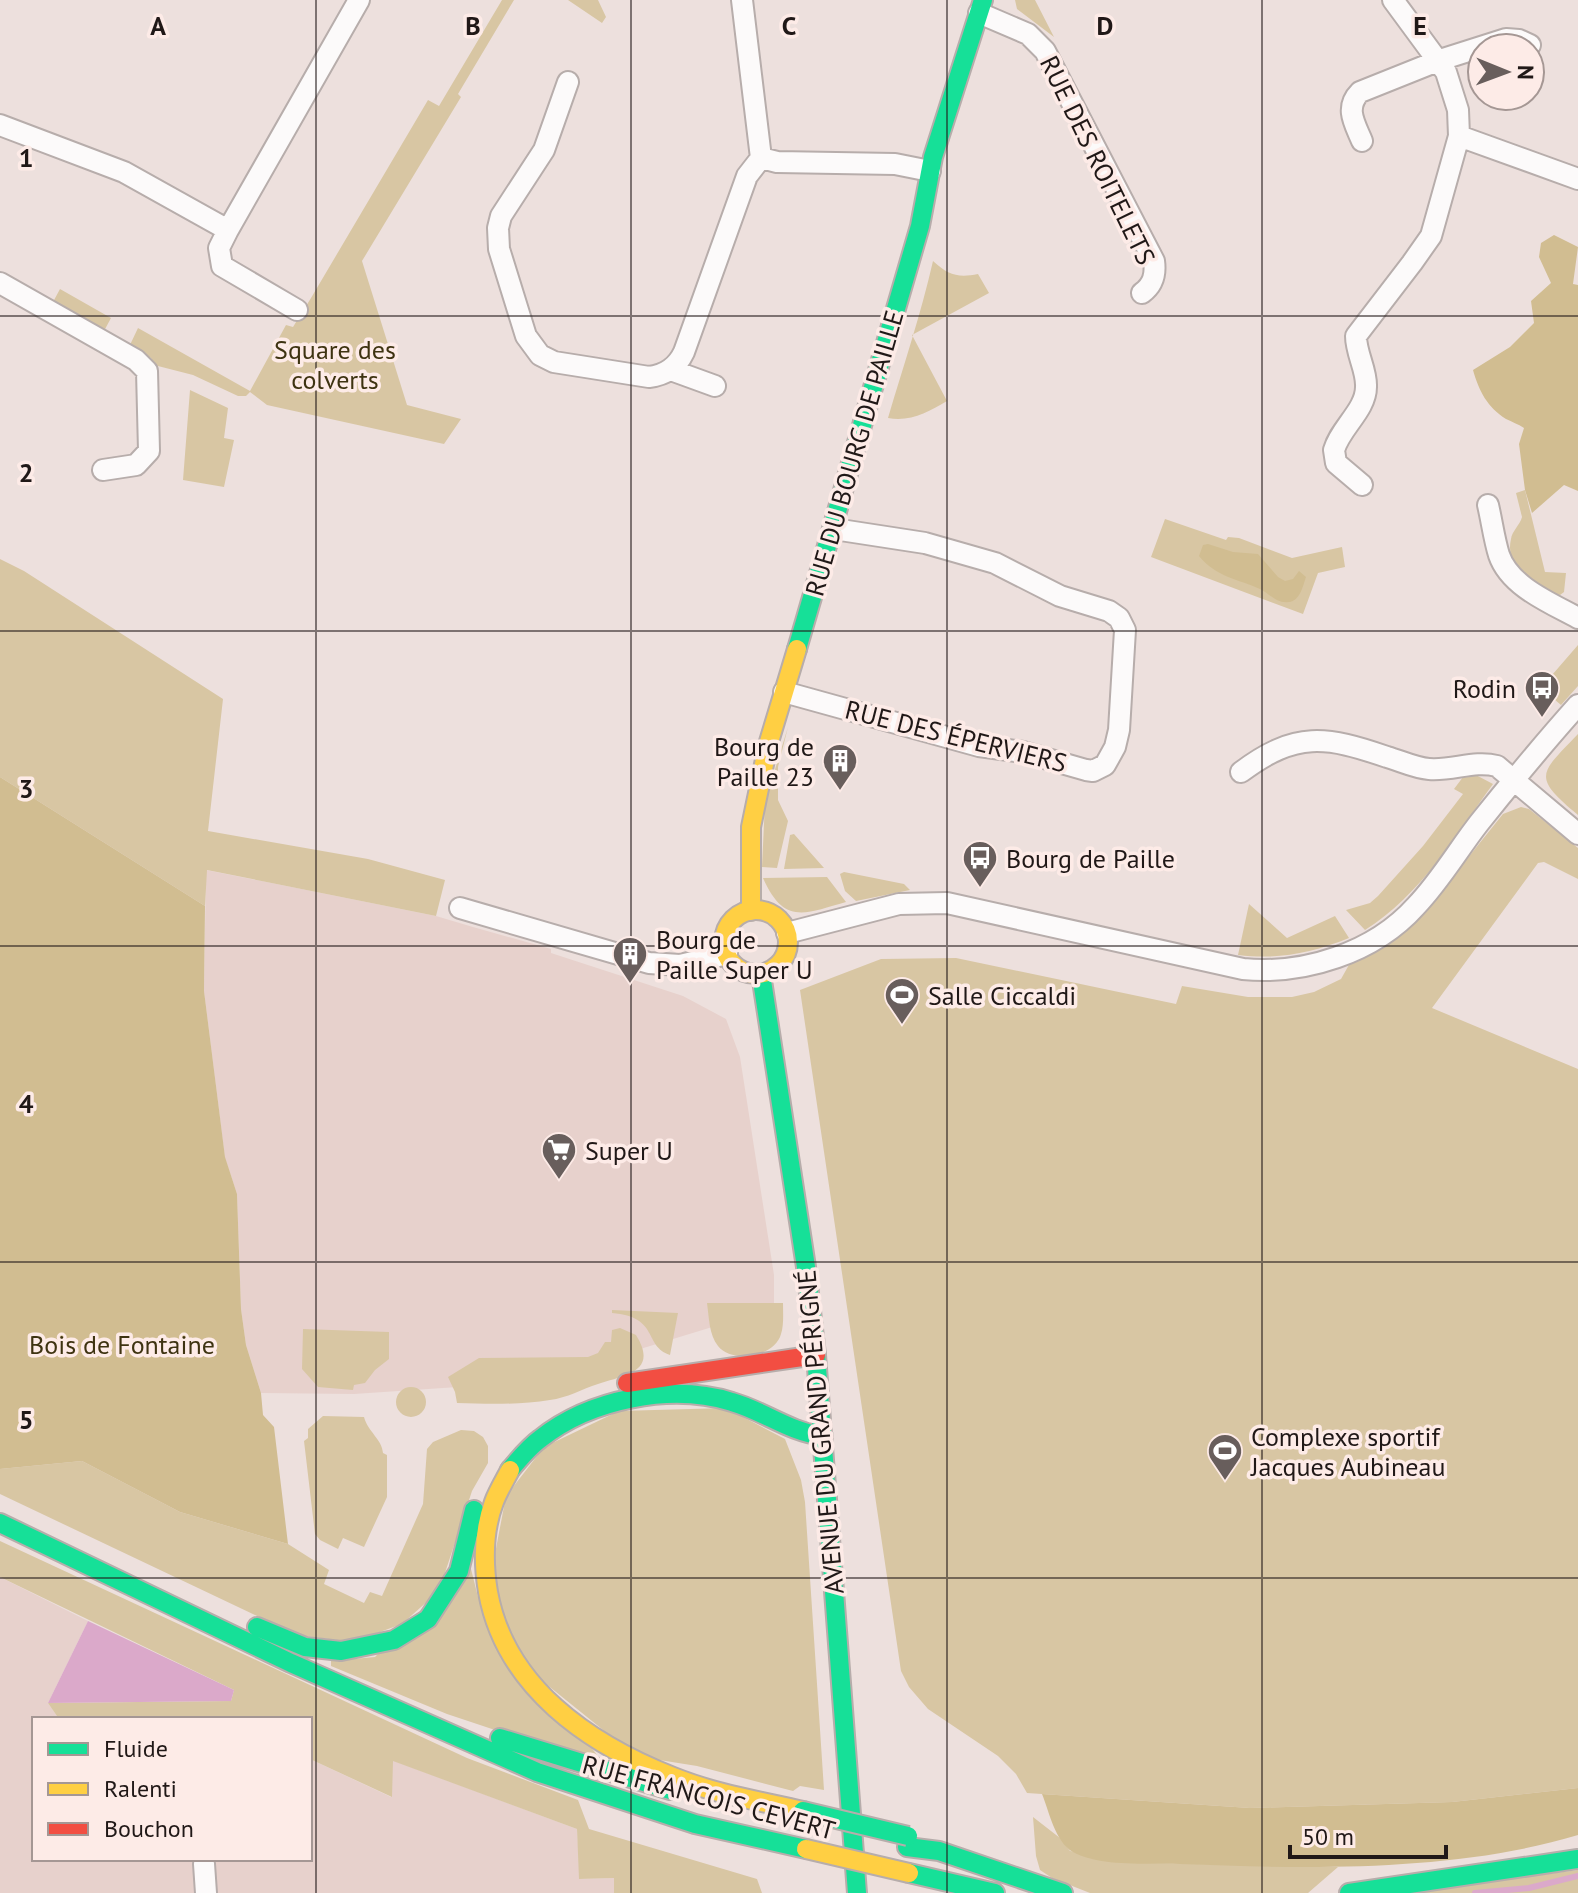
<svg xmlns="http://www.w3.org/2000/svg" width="1578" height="1893" viewBox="0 0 1578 1893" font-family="'PT Sans',sans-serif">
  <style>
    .built { fill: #e7d1cc }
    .green { fill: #d8c6a3 }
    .forest { fill: #d1bd91 }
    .water { fill: #dba9ca }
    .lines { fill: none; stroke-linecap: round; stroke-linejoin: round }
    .stream { stroke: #dba9ca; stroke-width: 6 }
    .street-casing { stroke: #b7adab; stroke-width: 24 }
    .fast-casing { stroke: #b7adab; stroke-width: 22 }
    .slow-casing { stroke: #b7adab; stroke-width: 22 }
    .jam-casing { stroke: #b7adab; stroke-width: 22 }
    .street { stroke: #fcfafa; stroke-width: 20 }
    .fast { stroke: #16e098; stroke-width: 18 }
    .slow { stroke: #ffcf43; stroke-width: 18 }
    .jam { stroke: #f24e42; stroke-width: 18 }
    .fast-bridge-casing { stroke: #b7adab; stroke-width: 22; stroke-linecap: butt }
    .slow-bridge-casing { stroke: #b7adab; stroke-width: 22; stroke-linecap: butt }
    .fast-bridge { stroke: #16e098; stroke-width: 18 }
    .slow-bridge { stroke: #ffcf43; stroke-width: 18 }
    .grid { fill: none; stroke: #201817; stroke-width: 2; stroke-opacity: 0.55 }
    .labels { text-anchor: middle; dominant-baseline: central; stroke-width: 7; stroke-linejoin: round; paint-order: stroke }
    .street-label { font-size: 26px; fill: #201817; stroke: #fdebe7 }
    .park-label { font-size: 26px; fill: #3e3311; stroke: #fdebe7 }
    .poi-label { font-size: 26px; fill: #201817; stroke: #fdebe7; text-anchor: start }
    .grid-label { font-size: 26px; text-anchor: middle; font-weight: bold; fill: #201817; stroke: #fdebe7; stroke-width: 7; stroke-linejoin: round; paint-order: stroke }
  </style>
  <rect width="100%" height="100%" fill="#ede0dd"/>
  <path class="built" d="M206,870L436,916L473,927L551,949V953L683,996L726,1019L740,1057L774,1275V1305L732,1321L532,1382L354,1394L261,1393L246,1345L241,1309L237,1194L225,1158L204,991Z
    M0,1577L88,1621L48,1703L59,1719H34V1859H310V1759L391,1797L392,1760L577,1829L580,1879L614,1878V1893H0Z"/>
  <path class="green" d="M502,0H514L458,94L461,97L362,261L407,405L461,419L444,444L267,405L250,392L246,396H238L193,375L154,365L151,358L129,347L138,328L250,391L286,325L293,327L311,298L428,100L439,106Z
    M568,0H598L606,17L602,23Z
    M1015,0H1035L1054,37L1017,9Z
    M933,261C948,275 958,278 978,274L989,293L912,335L947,401C928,412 911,422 888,418C903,367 921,314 933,261Z
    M60,289L111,318L104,331L53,302Z
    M190,390L228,408L224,438L234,440L224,487L183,480Z
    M1525,490L1545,572L1566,573L1564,592L1560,595C1535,591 1504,569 1511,539C1512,531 1520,525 1522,517L1516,493Z
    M1165,519L1226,540L1228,537L1239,538L1292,558L1342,547L1345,567L1318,573L1303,614L1151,557Z
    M0,559L24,571L223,699L208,831L368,859L445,880L436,916L207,870L205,906L0,777Z
    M1578,645V686L1561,705L1554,699L1543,714L1536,710L1533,697Z
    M788,727L778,767V800L788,821L777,868L762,867L765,802Z
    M1578,734V815C1531,776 1540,774 1578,734Z
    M1474,774L1493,784C1455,836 1421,895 1365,930L1346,910L1370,903L1378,896L1423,846L1463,794L1454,789L1463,777Z
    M1521,807L1529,809L1578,848V879L1544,862L1538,863L1432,1008L1578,1069V1788L1452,1802L1250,1808L1027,1793L1016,1774L998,1756L928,1709L909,1687L901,1671L800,990L881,959L956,958L1176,1004L1182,986L1248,997H1292L1314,992L1341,979L1350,963L1434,900L1503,814Z
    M794,834L824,868L784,869L790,835Z
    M844,872L904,884L910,890L856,901L845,891L840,874Z
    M827,877L846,902C804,914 784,925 763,878Z
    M1249,904L1287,938L1335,916L1349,938C1311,953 1279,960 1238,955Z
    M707,1303H783C783,1313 784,1325 781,1334C775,1357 732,1364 718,1346C709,1335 709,1317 707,1303Z
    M612,1310L678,1313L670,1355C643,1346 660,1317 612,1313Z
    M620,1328L636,1335C659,1372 625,1375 598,1384C582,1389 567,1398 550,1400C520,1405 487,1404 457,1403L455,1392L448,1377L479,1358L588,1357L598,1353L605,1342H611L612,1330Z
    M303,1329L389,1332V1359L375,1370L365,1383L354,1385L353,1390L318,1387L302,1369Z
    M396 1402a15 15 0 1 1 30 0a15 15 0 1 1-30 0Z
    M726,1408L785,1439L801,1480L805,1502L824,1790L800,1786L793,1791L697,1766L647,1758L623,1746L525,1667L490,1580L506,1496L544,1447L619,1411Z
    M323,1416L364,1417C368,1432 382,1439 383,1453L387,1455V1497L364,1547L343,1538L338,1549L320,1540L315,1534L304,1441L308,1438V1429Z
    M461,1430L474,1431L483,1437L488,1446V1463L472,1491L439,1591L402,1624L352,1642L297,1635L0,1494V1469L82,1461L180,1512L288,1544L329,1570L324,1584L364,1603L370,1592L382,1596L423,1504L427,1449L433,1442Z
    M0,1541L467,1758L578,1800L589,1829L757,1879L762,1893H614V1878L579,1879L577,1829L393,1761L392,1797L310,1759V1719H59L48,1703L231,1701L234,1690L0,1577Z
    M469,1561L478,1597L606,1767L447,1714L331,1666V1661L375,1657Z
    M1033,1817L1060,1838L1070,1851L1147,1863L1338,1867L1308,1893H1090L1052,1878L1040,1870L1036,1856Z
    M1578,1870V1893H1409Z"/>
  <path class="forest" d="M1554,235L1578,247L1573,284L1578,285V491L1564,485L1532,513L1525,490L1519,444L1524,428C1518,424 1512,422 1506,419C1487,407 1479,391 1473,370L1510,347L1534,323L1531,301L1551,283L1539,257L1541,243Z
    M1208,544L1233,552L1258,554L1278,577L1285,581L1293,579L1299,571L1306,577C1303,586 1300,601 1289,602C1277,604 1270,594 1260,589C1238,579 1216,577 1199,556L1203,545Z
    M0,777L205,906L204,991L225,1157L237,1194L241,1309L246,1345L261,1393L263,1415L274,1427L288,1544L180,1512L82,1461L0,1469Z
    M1578,1788V1835C1456,1872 1307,1869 1180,1864C1149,1863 1100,1867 1073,1852C1055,1842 1049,1811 1042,1794L1250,1808L1452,1802Z"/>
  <path class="water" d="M88,1621L234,1690L231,1701L48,1703Z"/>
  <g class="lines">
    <path class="stream" d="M1475,1893L1529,1888L1578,1876"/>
    <defs>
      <path id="street" d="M742,0L761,158
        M979,13L1028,34L1045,51L1154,261C1156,275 1153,285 1142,293
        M568,82L544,150L501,216L498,228L499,249L526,336L540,355L554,362L649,377C666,375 677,367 684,352L747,176L761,158L777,162L895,164L930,171
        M0,125L124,172L228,230L359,0
        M1459,136L1578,179
        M1362,141C1355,124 1344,108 1360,92L1440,60L1506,39L1519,40L1530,45
        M228,230L219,248L222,266L297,310
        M0,283L136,360L147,371L149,451L136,465L103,470
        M671,370L715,386
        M1362,485L1336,463L1334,450C1340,428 1366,410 1366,387C1367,370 1356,354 1356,336L1412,263L1431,236L1459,136L1458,110L1446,72L1393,0
        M1488,505C1492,522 1494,539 1499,555C1510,587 1551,603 1578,618
        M784,692L979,746L1023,752L1086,770L1093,771L1105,765L1115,747L1119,730L1125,630L1119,618L1109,611L1060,596L995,563L925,543L834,529
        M1241,772C1296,731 1326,736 1387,757C1401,761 1415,768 1429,769C1453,771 1474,760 1497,766L1578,834
        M460,908L649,963L680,965L727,954
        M787,933L899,904L947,903L1243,969C1304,975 1374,953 1416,906C1440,881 1458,850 1479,823C1511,783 1544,743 1578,705
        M204,1864L206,1893"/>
      <path id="fast" d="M797,649L920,226L933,157L983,0
        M761,974L806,1267L816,1355L857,1893
        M510,1470C519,1459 529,1447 540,1439C590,1399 671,1383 732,1402C764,1411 789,1432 823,1436
        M0,1523L291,1663L537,1772L695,1824L806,1849
        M257,1627L305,1647L341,1651L394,1640L428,1619L459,1571L474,1510
        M500,1738L670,1790
        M907,1847L939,1851L1063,1893
        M909,1873L995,1893
        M1349,1893L1578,1859"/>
      <path id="slow" d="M724 942a32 32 0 1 1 64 0a32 32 0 1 1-64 0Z
        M751,911V827L768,745L797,649
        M510,1470C505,1480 498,1491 494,1502C483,1531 483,1562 488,1592C505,1687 589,1744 673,1777C715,1794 760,1801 803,1811"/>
      <path id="jam" d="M627,1383L816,1355"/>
    </defs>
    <use href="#street" class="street-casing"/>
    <use href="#fast" class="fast-casing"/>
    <use href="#slow" class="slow-casing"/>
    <use href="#jam" class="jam-casing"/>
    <use href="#street" class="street"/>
    <use href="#fast" class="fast"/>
    <use href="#slow" class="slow"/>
    <use href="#jam" class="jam"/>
    <defs>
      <path id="fast-bridge" d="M803,1811L908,1836"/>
      <path id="slow-bridge" d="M806,1849L909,1873"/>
    </defs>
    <use href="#fast-bridge" class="fast-bridge-casing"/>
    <use href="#slow-bridge" class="slow-bridge-casing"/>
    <use href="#fast-bridge" class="fast-bridge"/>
    <use href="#slow-bridge" class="slow-bridge"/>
  </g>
  <path class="grid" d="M316,0V1893M631,0V1893M947,0V1893M1262,0V1893M0,316H1578M0,631H1578M0,946H1578M0,1262H1578M0,1578H1578"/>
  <defs>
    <symbol id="bus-pin" viewBox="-11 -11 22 30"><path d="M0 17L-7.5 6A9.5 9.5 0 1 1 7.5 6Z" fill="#685e5c" stroke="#fdebe7"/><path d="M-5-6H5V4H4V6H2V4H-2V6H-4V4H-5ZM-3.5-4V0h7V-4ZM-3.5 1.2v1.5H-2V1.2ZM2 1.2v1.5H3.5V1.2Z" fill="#fff"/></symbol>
    <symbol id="building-pin" viewBox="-11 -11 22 30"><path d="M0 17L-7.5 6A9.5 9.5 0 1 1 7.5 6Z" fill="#685e5c" stroke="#fdebe7"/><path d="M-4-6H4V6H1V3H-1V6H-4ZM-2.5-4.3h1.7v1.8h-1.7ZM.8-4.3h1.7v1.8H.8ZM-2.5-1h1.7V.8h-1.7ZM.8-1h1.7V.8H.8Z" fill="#fff"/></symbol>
    <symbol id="stadium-pin" viewBox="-11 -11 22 30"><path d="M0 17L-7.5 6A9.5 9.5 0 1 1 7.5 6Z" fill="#685e5c" stroke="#fdebe7"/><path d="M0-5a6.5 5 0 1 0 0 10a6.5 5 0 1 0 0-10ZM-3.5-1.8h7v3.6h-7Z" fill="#fff"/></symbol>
    <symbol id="supermarket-pin" viewBox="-11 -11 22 30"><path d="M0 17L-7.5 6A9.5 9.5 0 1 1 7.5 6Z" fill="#685e5c" stroke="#fdebe7"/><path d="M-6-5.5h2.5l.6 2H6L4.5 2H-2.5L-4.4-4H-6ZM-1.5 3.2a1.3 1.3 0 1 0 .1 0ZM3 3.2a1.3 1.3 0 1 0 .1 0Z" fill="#fff"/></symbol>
  </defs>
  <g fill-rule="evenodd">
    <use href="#bus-pin" x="1522" y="668" width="40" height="54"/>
    <use href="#building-pin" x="820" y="741" width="40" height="54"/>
    <use href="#bus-pin" x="960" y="838" width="40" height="54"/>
    <use href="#building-pin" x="610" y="934" width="40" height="54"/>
    <use href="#stadium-pin" x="882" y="975" width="40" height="54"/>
    <use href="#supermarket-pin" x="539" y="1130" width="40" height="54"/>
    <use href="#stadium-pin" x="1205" y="1431" width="40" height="54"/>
  </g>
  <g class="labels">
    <g class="street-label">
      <text transform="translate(1098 160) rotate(64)">RUE DES ROITELETS</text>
      <text transform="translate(854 453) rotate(-74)">RUE DU BOURG DE PAILLE</text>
      <text transform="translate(956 736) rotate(14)">RUE DES ÉPERVIERS</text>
      <text transform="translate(820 1432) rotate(-95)">AVENUE DU GRAND PÉRIGNÉ</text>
      <text transform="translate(709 1797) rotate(15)">RUE FRANCOIS CEVERT</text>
    </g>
    <g class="park-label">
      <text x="335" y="349">Square des<tspan x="335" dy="30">colverts</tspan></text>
      <text x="122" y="1344">Bois de Fontaine</text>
    </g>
    <g class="poi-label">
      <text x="1516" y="688" text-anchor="end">Rodin</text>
      <text x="814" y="746" text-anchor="end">Bourg de<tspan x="814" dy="30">Paille 23</tspan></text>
      <text x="1006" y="858">Bourg de Paille</text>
      <text x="656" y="939">Bourg de<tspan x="656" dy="30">Paille Super U</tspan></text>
      <text x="928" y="995">Salle Ciccaldi</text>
      <text x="585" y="1150">Super U</text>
      <text x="1251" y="1436">Complexe sportif<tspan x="1251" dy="30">Jacques Aubineau</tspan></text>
    </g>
  </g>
  <g class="grid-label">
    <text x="158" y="35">A</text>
    <text x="473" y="35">B</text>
    <text x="789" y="35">C</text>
    <text x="1105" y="35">D</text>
    <text x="1420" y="35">E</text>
    <text x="26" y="167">1</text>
    <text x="26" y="482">2</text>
    <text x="26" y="798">3</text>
    <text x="26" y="1113">4</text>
    <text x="26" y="1429">5</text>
  </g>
  <rect x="32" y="1717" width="280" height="144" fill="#fdebe7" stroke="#a59794" stroke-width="2"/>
  <rect x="48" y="1743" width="40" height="12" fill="#16e098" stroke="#a59794" stroke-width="2"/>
  <text x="104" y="1757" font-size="24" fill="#201817">Fluide</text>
  <rect x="48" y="1783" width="40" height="12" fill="#ffcf43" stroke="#a59794" stroke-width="2"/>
  <text x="104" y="1797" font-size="24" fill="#201817">Ralenti</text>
  <rect x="48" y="1823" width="40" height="12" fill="#f24e42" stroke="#a59794" stroke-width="2"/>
  <text x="104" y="1837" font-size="24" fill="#201817">Bouchon</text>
  <g transform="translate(1506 72) rotate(91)"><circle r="38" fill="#fdebe7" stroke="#a59794" stroke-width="2"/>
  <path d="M0-6L14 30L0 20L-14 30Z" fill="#685e5c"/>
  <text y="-12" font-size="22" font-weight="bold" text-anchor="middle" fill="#201817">N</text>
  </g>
  <path d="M1290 1845v12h156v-12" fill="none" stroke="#201817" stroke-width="4"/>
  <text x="1302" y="1845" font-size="24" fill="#201817" stroke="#fdebe7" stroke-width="6" paint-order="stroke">50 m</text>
</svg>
